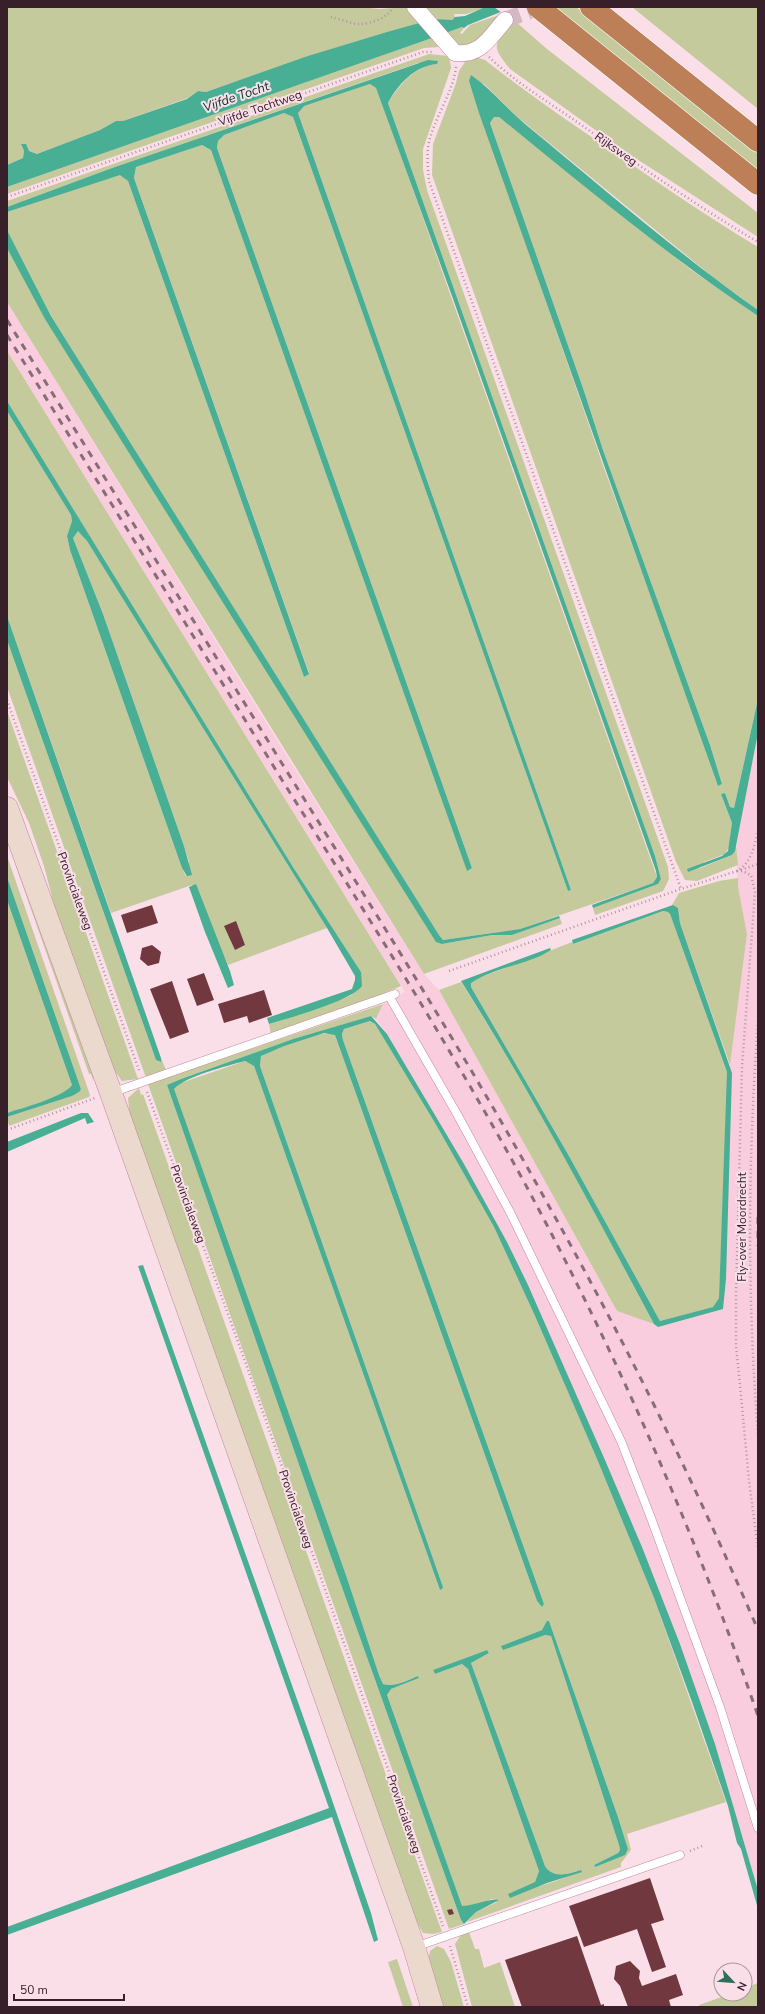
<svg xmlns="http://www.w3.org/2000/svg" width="765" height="2014" viewBox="0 0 765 2014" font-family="'Nunito Sans',sans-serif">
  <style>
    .built { fill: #facdde }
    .green { fill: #c4ca9c; fill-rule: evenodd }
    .water { fill: #48ae94 }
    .pier { fill: #fadfe9 }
    .building { fill: #72383f }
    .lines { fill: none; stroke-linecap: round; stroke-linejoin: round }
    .minor-tunnel { stroke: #d3b9c3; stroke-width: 16; stroke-dasharray: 16 8; stroke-linecap: butt }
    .service-casing { stroke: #c4869f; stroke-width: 9 }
    .minor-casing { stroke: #c4869f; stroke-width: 17 }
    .secondary-casing { stroke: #c4869f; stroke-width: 23 }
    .motorway-casing { stroke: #fff; stroke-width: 23 }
    .path { stroke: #af959f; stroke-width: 2.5; stroke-dasharray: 1 3; stroke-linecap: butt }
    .service { stroke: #fff; stroke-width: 8 }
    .minor { stroke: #fff; stroke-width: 16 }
    .secondary { stroke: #ebd9cd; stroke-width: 22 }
    .motorway { stroke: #bc7f57; stroke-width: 22 }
    .rail { stroke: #866d77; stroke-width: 3; stroke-dasharray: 7 7; stroke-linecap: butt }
    .motorway-bridge-casing { stroke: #fff; stroke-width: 23; stroke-linecap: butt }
    .motorway-bridge { stroke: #bc7f57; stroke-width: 22 }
    .labels { text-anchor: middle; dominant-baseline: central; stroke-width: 4; stroke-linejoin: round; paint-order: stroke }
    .street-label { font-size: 12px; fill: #38202a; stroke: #fadfe9 }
    .water-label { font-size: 13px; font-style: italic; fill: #04352a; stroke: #fadfe9 }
  </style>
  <rect width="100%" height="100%" fill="#fadfe9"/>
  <path class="built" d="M7,302L292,764L424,974L439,990L617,1311L658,1325L729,1071L747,934L738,887L736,846L758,733V1890L715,1744L680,1644L642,1547L605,1460L528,1285L507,1242L464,1164L387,1034L376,1019L383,1004L405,992L7,351Z"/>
  <path class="green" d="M7,7H361L379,9L407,7L420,24C347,42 277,68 206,92L198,91L188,98L123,121H116L100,130L37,154L29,151L21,145L24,151L23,158L7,165Z
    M424,7H487L466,14H454L455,17L452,20C436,21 435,19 424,7Z
    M553,7H576L758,153V170Z
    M632,7H758V109Z
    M499,15L474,45H459L445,33L462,27L464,28L460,33L462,34L470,25Z
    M515,21L547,49L758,213V237L629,154L510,69C488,42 496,45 515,21Z
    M432,38L439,47L424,48L7,194V187Z
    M429,54L449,56L451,68L423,149V170L427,190L668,867L669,879L663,891L595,915L593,908L658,884L661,879L655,856L388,103C399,85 415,66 437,64L418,63L112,168L7,207V201Z
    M478,58L485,60C524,91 565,119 606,147C656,181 706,216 758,247V310L714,278L515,115L484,84L469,81L604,468L665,634L718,786L722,784L710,745L603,450L584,391L490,123L494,117H499L690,269L758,316V699L734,808L730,807L725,793L721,794L732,823L729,847L725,854L704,862L698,869L732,855L736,846L738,865L697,881L685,880L676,862L432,175L433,144L456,83L459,71L467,59Z
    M370,84L376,88L383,105L657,877L653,883L520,929L443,940L439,935L51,316L7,230V212L120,174L128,181L304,677L309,673L134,178L136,167L202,145L211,150L467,870L472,868L217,148L218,141L224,135L284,113L293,117L568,891L571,890L298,113L303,106Z
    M7,248L442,944L492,935H512L560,918L562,924L424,974L7,302Z
    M7,351L401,986L364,1002L271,1034L269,1024L309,1011L352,995L361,972L293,867L7,401Z
    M7,411L71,515L72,521L67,536L70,550L182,868L186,876L189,862L184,846L103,614L73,538L78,530L87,541L327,928L228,965L192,885L111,913L7,616Z
    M7,640L156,1060L161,1062V1058L166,1070L147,1077L145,1075L7,687Z
    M7,711L138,1079L122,1081L108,1062L58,920L44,866L29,823L7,777Z
    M7,827L93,1069V1080L91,1074H89L7,841Z
    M7,856L90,1095L89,1097L9,1126L7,1117L72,1096L81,1089L7,877Z
    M738,878V887L747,934L730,1065L680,923L678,908L672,905L679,893L719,881Z
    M7,900L72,1085C64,1098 22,1108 7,1113Z
    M663,911L668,912L670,914L727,1072V1100L719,1298L713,1307L660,1321L569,1156L471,987L470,983C482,975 495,972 508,967C530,959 551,950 572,942L573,944Z
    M461,982C532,1092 592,1208 654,1324L617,1311L439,990Z
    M383,1004L376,1019L371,1016L293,1039L181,1079L167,1085L329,1551L461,1920L464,1924L449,1929L148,1084Z
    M370,1021L375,1024L435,1123L494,1227L535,1316L597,1459L654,1598L726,1802L627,1834L631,1850L621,1863V1867L467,1922L476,1912L497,1902L492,1899L477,1905L462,1907L387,1695L391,1689L419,1678L418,1676C407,1680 394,1688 383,1684L379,1675L347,1578L174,1093V1088L178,1084L245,1061L254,1066L440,1590L443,1587L260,1066L261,1056C277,1048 319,1028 335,1035L537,1601L542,1607L544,1604L343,1040L342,1034L344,1029ZM549,1621L618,1817L628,1849L595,1867L594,1865L618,1853L620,1850L619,1845L551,1636L545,1635L501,1646L542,1630ZM487,1650L489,1653L471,1663L545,1866C553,1879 569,1874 581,1870C559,1882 533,1888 508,1894L535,1882L539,1871L468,1669L462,1664L435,1674L433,1670Z
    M139,1088L141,1095L143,1094L442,1932L433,1934L423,1933L412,1914L130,1120L128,1098Z
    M469,1932L475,1949H479L484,1968L500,1962L515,2007H472L455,1944L461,1935Z
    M437,1946L444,1949L451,1962L464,2007H441L428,1961L430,1951Z
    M397,1959L413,2007H403L388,1962Z
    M758,1983V2007H700L699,2005L730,1994H745V1988Z"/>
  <path class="water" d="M485,7H513L468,25L464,28L462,27L432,38L7,187V165L23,158L24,151L21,144H26L29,151L37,154L100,130L116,121H123L187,99L198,91L206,92L308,56L387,32L434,19L452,20L455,17L465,16Z
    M428,60L438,61L437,64C415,66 398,84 388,103L655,856L661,879L658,884L593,908L592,905L653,883L657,877L656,871L452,296L376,88L370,84L304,106L298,113L571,890L568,891L293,117L284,113L224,135L218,141L217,148L472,868L467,871L211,150L202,145L136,167L134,178L309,674L304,677L128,181L120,175L7,212V207L112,168Z
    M471,75C491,89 506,108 525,124C602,187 677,253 758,310V316C668,256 584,186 499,117H494L490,123L584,391L603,450L710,745L722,784L718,786L479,113L469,81Z
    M7,230L51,316L439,935L443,940L520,929L559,916L560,918L512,935H492L442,944L436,942L45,319L7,248Z
    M7,401L293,867L361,972L362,986C351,1001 289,1018 269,1024L267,1018L352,989L355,980V976L327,928L87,541L78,531L73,538L103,614L184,846L192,875L187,876L182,868L70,550L67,536L72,521L71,515L7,411Z
    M7,616L161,1058V1062L156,1060L7,640Z
    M758,699V733L735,851L732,855L688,872L687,869L722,856L728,851L732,823L721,794L725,793L730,807L734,808Z
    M7,877L81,1089L79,1092L72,1096L7,1117V1113C22,1108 64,1097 72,1085L7,900Z
    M196,884L230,971L234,985L228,988L205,932L189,887Z
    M673,905L678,908L680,923L732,1073L726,1279L723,1309L658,1327L654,1324C592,1208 531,1092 461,981L550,948L551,950C528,965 494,967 471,983V987L569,1156L660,1321L713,1307L719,1298L727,1072L670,914L668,912L663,911L573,944L572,940Z
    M371,1016L387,1034L464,1164L507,1242L528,1285L605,1460L642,1547L680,1644L715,1744L758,1890V1909L741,1849L737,1843L728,1806L692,1702L654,1598L597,1459L535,1316L494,1227L435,1123L375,1024L370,1021L344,1029L342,1034L343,1040L544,1604L542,1607L537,1601L335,1035L324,1033L284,1046L261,1056L260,1066L443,1587L442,1589L440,1590L254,1066L245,1061C227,1066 186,1076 174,1089L347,1578L379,1675L383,1684C394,1688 408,1680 418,1676L419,1678L391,1689L387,1695L462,1906C473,1906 489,1898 499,1900L476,1912L464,1924L461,1920L329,1551L167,1085L181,1079L293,1039Z
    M81,1113H88L94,1122L87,1124L85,1118L7,1152V1142Z
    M143,1265L310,1736L371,1913L378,1940L374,1942L332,1817L7,1935V1927L329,1808L138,1266Z
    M547,1621H549L618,1817L628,1849L625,1855L595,1867L594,1865L618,1853L620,1850L619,1845L551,1636L545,1635L503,1650L501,1646L542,1630Z
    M487,1650L489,1653L471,1663L545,1866C553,1879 569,1874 581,1870L582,1872L547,1883L510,1898L508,1894L535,1882L539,1871L468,1669L462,1664L435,1674L433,1670Z"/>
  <path class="pier" d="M494,7H515L502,13Z"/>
  <path class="building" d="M152,905L158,923L127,933L121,915Z
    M236,921L245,945L235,950L224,926Z
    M152,945L161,952L159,963L148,966L140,959L142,948Z
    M204,973L214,1000L197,1006L187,979Z
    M172,981L189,1032L170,1039L150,989Z
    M264,990L272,1015L249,1023L247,1016L224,1023L218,1004Z
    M650,1878L664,1920L651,1924L666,1967L652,1972L637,1929L584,1947L569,1906Z
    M452,1909L454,1914L449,1915L447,1910Z
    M577,1936L601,2005L604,2004V2007H522L505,1960Z
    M630,1961L640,1971L639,1978L642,1986L676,1974L683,1995L669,2000L671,2007H628L620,1986L614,1979L616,1966Z"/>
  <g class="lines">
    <path class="minor-tunnel" d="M505,20L540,7"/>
    <defs>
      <path id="service" d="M389,996L457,1114L510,1212L621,1441L651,1518L720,1707L758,1828
        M111,1093L395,994
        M415,1947L680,1855"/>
      <path id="minor" d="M415,7L455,53C481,56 489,38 505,20"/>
      <path id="secondary" d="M7,808L111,1093L414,1947L432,2007"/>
      <path id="motorway" d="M591,7L758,141
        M574,36L758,184"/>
    </defs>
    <use href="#service" class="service-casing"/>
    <use href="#minor" class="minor-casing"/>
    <use href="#secondary" class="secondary-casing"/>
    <use href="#motorway" class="motorway-casing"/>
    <path class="path" d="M331,17C340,19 351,24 360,24C370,24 390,17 393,7
      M489,57C516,83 550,103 580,124C638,165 697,206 758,242
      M456,67C453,94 432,121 428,147C427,159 428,170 429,181L681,889
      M7,197L423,52H434
      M7,700L140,1073
      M741,870L758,864
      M737,871H742L751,875L755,892L742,1067L736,1295V1346L740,1385L749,1481L758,1549
      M449,971L681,889L737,871C751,863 754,847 758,832
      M758,1021C748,1158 747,1296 758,1434
      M147,1092L245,1361L443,1926
      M7,1130L95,1098
      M690,1851L702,1846
      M450,1946L468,2007"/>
    <use href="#service" class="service"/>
    <use href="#minor" class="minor"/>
    <use href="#secondary" class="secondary"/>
    <use href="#motorway" class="motorway"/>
    <path class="rail" d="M7,320C102,473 196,625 291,778C380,920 469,1061 550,1208C627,1345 696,1486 758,1630
      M7,335C99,484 191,632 282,780C365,912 448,1043 523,1180C616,1352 695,1532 758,1716
      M758,1217V1246"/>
    <defs>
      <path id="motorway-bridge" d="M538,7L574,36"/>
    </defs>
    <use href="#motorway-bridge" class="motorway-bridge-casing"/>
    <use href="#motorway-bridge" class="motorway-bridge"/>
  </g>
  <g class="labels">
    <g class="street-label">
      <text transform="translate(260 108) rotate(-19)">Vijfde Tochtweg</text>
      <text transform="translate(616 149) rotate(35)">Rijksweg</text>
      <text transform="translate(75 891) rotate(70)">Provincialeweg</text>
      <text transform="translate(188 1204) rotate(70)">Provincialeweg</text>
      <text transform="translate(742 1227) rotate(-90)">Fly-over Moordrecht</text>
      <text transform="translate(296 1509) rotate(71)">Provincialeweg</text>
      <text transform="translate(404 1814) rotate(71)">Provincialeweg</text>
    </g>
    <g class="water-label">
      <text transform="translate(236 97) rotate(-19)">Vijfde Tocht</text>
    </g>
  </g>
  <rect width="765" height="2014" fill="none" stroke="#38202a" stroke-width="16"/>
  <g transform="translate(733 1982) rotate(116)"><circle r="19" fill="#fadfe9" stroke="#ac939d"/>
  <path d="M0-3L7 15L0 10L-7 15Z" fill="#2d6e5d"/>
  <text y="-6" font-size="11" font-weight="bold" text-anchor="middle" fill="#38202a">N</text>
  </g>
  <path d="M14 1994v6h110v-6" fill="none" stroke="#38202a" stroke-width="2"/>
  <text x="20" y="1994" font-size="12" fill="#38202a" stroke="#fadfe9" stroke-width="3" paint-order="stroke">50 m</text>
</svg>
